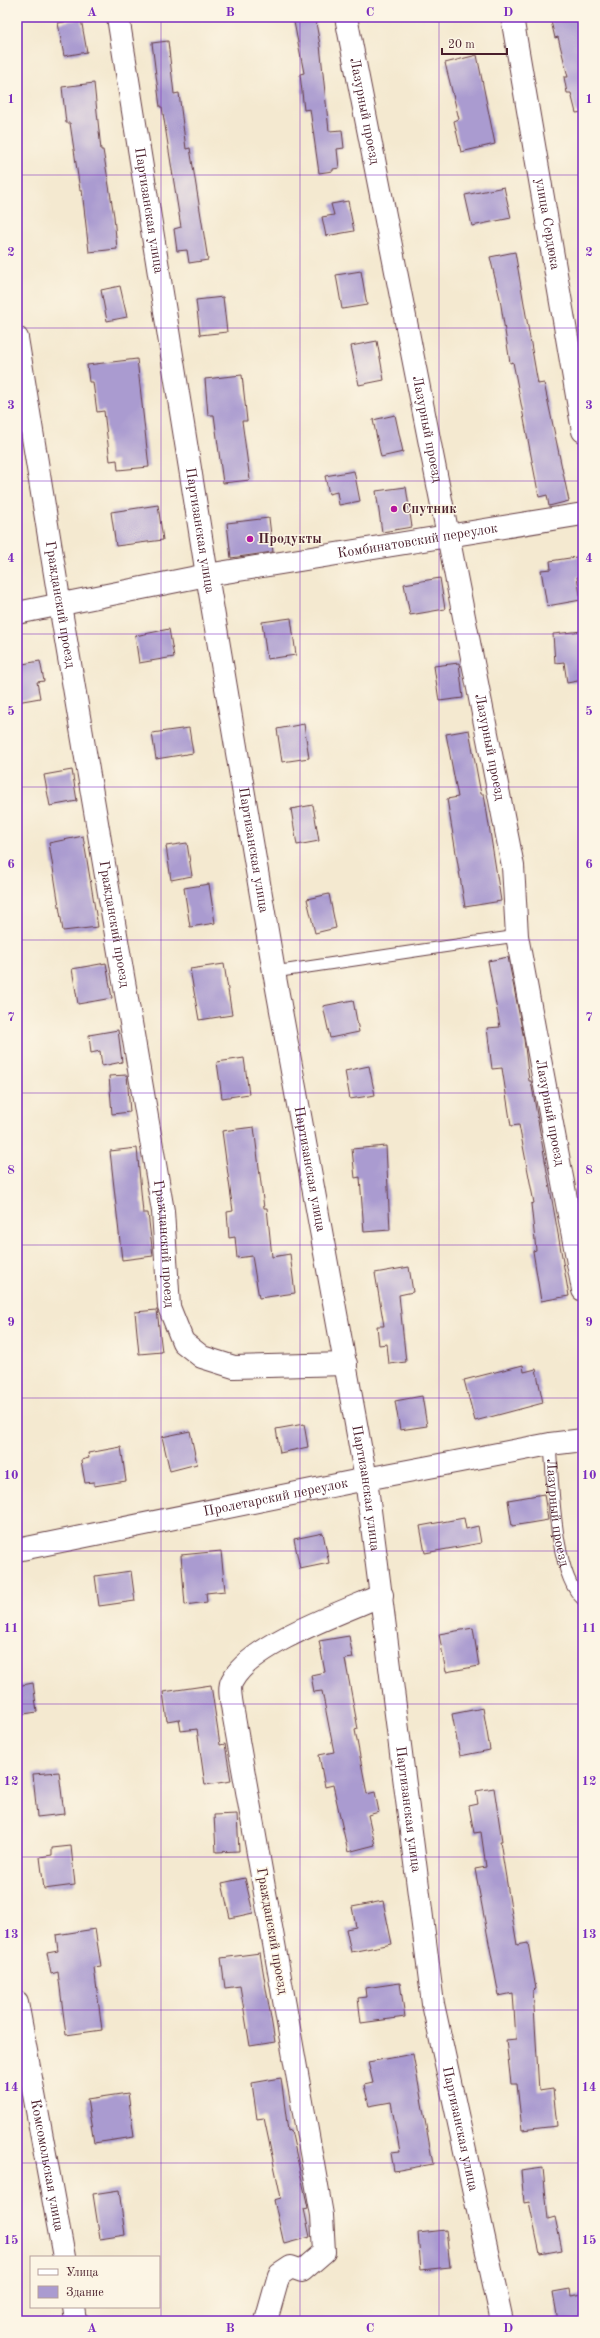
<svg xmlns="http://www.w3.org/2000/svg" width="600" height="2338" viewBox="0 0 600 2338" font-family="'Old Standard TT',serif">
  <style>
    .building { fill: #aa9bd0 }
    .lines { fill: none; stroke-linecap: round; stroke-linejoin: round }
    .lane-casing { stroke: #643d44; stroke-width: 13 }
    .street-casing { stroke: #643d44; stroke-width: 24 }
    .lane { stroke: #fff; stroke-width: 11 }
    .street { stroke: #fff; stroke-width: 22 }
    .grid { fill: none; stroke: #7b2cbf; stroke-width: 1; stroke-opacity: 0.55 }
    .poi-dot { fill: #b5179e; stroke: #fcf5e5; stroke-width: 1.5 }
    .labels { text-anchor: middle; dominant-baseline: central; stroke-width: 3; stroke-linejoin: round; paint-order: stroke }
    .street-label { font-size: 14px; fill: #4a1f2b; stroke: #fcf5e5 }
    .poi-label { font-size: 14px; font-weight: bold; fill: #4a1f2b; stroke: #fcf5e5; text-anchor: start }
    .neatline { fill: none; stroke: #7b2cbf; stroke-width: 1.5 }
    .grid-label { font-size: 13px; text-anchor: middle; font-weight: bold; fill: #7b2cbf }
  </style>
  <rect width="100%" height="100%" fill="#fcf5e5"/>
  <filter id="ink" filterUnits="userSpaceOnUse"><feTurbulence type="fractalNoise" baseFrequency=".025" numOctaves="2"/><feDisplacementMap in="SourceGraphic" scale="8" xChannelSelector="R" yChannelSelector="G"/><feConvolveMatrix kernelMatrix="1 2 1 2 8 2 1 2 1" color-interpolation-filters="sRGB"/></filter>
  <filter id="wash" filterUnits="userSpaceOnUse"><feTurbulence type="fractalNoise" baseFrequency=".012" numOctaves="4" result="noise"/><feDisplacementMap in="SourceGraphic" scale="16" xChannelSelector="R" yChannelSelector="G"/><feGaussianBlur stdDeviation="0.9" result="paint"/><feColorMatrix in="noise" values="0 0 0 0 0 0 0 0 0 0 0 0 0 0 0 0 0 1.4 0 .05"/><feComposite in="paint" operator="in"/></filter>
  <g filter="url(#wash)">
    <rect width="100%" height="100%" fill="#f4e9d0"/>
    <g id="blocks">
      <path class="building" d="M293,17H315L320,45L329,131L342,130L344,148L337,149L339,168L333,169V171L319,173L310,109L304,110L300,74L304,73Z
        M550,17H583V112L576,113L571,93H567L564,77H568L558,37L555,38Z
        M81,19L87,52L64,56L58,23Z
        M168,41L174,94L179,93L186,149L190,148L208,260L189,263L187,250L177,251L174,229L181,227L162,107H160L152,43Z
        M477,55L495,144L461,152L454,121L459,119L445,63Z
        M94,83L101,150H103L114,216L117,249L89,252L82,190H80L70,123H66L62,87Z
        M504,187L511,218L472,226L465,195Z
        M348,201L354,231L326,236L322,217L334,215L331,204Z
        M515,252L538,384L544,383L569,501L549,506L547,495L539,497L513,362L510,363L500,299L490,257Z
        M361,271L367,305L342,309L336,275Z
        M120,286L127,317L107,321L101,290Z
        M223,297L227,332L200,335L196,300Z
        M377,341L384,380L359,385L351,346Z
        M137,359L149,467L118,470L117,460L110,461L104,411L97,412L93,382H89L87,365Z
        M242,375L247,421H242L250,480L223,483L214,415H208L205,379Z
        M395,415L403,452L381,457L373,420Z
        M354,471L360,501L339,505L337,492L329,494L325,476Z
        M406,487L412,527L382,532L376,491Z
        M158,505L163,540L116,546L111,512Z
        M269,518L273,552L231,558L227,523Z
        M583,556V576L577,577L581,600L547,606L541,570L551,569L550,561Z
        M440,578L445,609L410,615L404,584Z
        M291,618L296,655L267,659L262,622Z
        M169,629L174,657L139,663L135,636Z
        M583,631V680L567,683L564,662L555,663L553,634Z
        M40,661L44,681L37,682L40,698L17,702V665Z
        M459,663L463,698L439,701L434,666Z
        M304,724L309,758L282,762L277,729Z
        M189,728L193,753L156,759L152,733Z
        M469,730L481,794H484L501,901L465,907L447,799L458,797L446,734Z
        M72,770L77,801L50,806L44,775Z
        M313,805L319,841L297,845L291,809Z
        M83,836L98,927L63,931L49,843Z
        M187,843L192,876L171,880L166,846Z
        M209,884L215,923L190,927L184,888Z
        M329,894L336,928L315,933L307,899Z
        M508,957L524,1039L529,1081H531L569,1296L541,1301L533,1251L536,1250L531,1204L534,1203L519,1125L511,1126L502,1068L492,1069L487,1028L500,1027L488,961Z
        M106,963L112,998L78,1004L72,969Z
        M224,964L232,1015L199,1020L190,969Z
        M353,1000L359,1032L330,1038L323,1006Z
        M118,1030L122,1062L102,1066L100,1051L91,1053L89,1035Z
        M244,1058L249,1094L222,1098L217,1062Z
        M369,1066L375,1095L350,1099L345,1071Z
        M127,1075L130,1112L112,1114L109,1076Z
        M254,1127L264,1208H267L272,1257L290,1254L295,1293L259,1298L252,1256L237,1258L235,1237L229,1238L227,1212L233,1211L222,1131Z
        M386,1146L390,1230L364,1232L360,1177L355,1178L352,1149Z
        M137,1148L143,1213H148L153,1256L122,1260L110,1151Z
        M409,1267L413,1292L399,1295L406,1362L389,1364L387,1344L379,1345L377,1326H384L375,1273Z
        M157,1310L162,1352L139,1354L135,1312Z
        M523,1365L524,1372L536,1369L543,1403L475,1421L464,1380Z
        M422,1396L427,1426L400,1430L395,1401Z
        M304,1424L308,1447L280,1453L276,1429Z
        M190,1431L197,1464L170,1471L162,1437Z
        M121,1447L126,1481L94,1486V1482L85,1483L81,1460L89,1458L88,1453Z
        M544,1494L548,1520L512,1526L508,1500Z
        M464,1518L466,1529L478,1526L481,1543L425,1553L420,1526Z
        M323,1533L329,1563L300,1569L294,1539Z
        M221,1551L225,1591L206,1593L207,1602L185,1605L181,1555Z
        M131,1571L135,1601L99,1606L95,1576Z
        M473,1628L479,1666L446,1672L439,1634Z
        M349,1636L353,1658L345,1659L358,1729L355,1730L367,1794L375,1792L379,1812L368,1815L375,1845L348,1852L333,1785L325,1787L319,1755L334,1752L322,1691L314,1692L311,1675L325,1672L319,1641Z
        M33,1683L37,1712L17,1715V1686Z
        M211,1685L220,1745L225,1744L231,1781L205,1785L197,1729L181,1731L179,1719L167,1721L163,1692Z
        M483,1708L490,1750L460,1756L452,1714Z
        M59,1772L64,1814L37,1817L33,1774Z
        M494,1788L502,1841H500L517,1945L528,1943L536,1989L533,1990L539,2091L553,2089L557,2126L522,2130L517,2084H511L506,2040L516,2039L513,1993L499,1996L475,1869L486,1867L481,1832L474,1833L469,1806L478,1804L476,1791Z
        M237,1814L239,1851L216,1852L214,1815Z
        M71,1846L75,1885L44,1889L40,1857L52,1855V1848Z
        M245,1878L253,1913L230,1918L222,1883Z
        M383,1901L392,1944L351,1952L346,1929L356,1927L352,1907Z
        M95,1929L101,1966L94,1967L102,2030L66,2035L58,1972L51,1974L47,1953L58,1951L56,1935Z
        M260,1953L275,2042L250,2046L240,1986L225,1988L221,1958Z
        M400,1983L405,2017L361,2023L358,1998L366,1997L365,1988Z
        M413,2054L433,2164L394,2171L391,2153L400,2152L391,2102L369,2106L364,2085L373,2083L368,2062Z
        M281,2078L288,2131L291,2130L308,2208L304,2209L310,2237L284,2244L274,2200L281,2198L264,2118L257,2119L252,2083Z
        M128,2093L134,2137L94,2143L87,2099Z
        M543,2168L548,2219L555,2217L562,2250L540,2254L529,2202L524,2203L521,2171Z
        M119,2190L125,2235L100,2239L93,2194Z
        M446,2230L450,2267L421,2270L418,2233Z
        M570,2289L571,2296L583,2294V2321H558L553,2292Z"/>
    </g>
  </g>
  <g filter="url(#ink)">
    <use href="#blocks" fill-opacity="0" stroke="#643d44" stroke-width="1"/>
    <g class="lines">
      <defs>
        <g id="lane">
          <path d="M274,972L517,936"/>
          <path id="s1" d="M550,1444C553,1483 554,1575 583,1600"/>
        </g>
        <g id="street">
          <path id="s2" d="M118,17L207,575L274,972L366,1479L433,2004L502,2321"/>
          <path id="s3" d="M346,17L513,866L517,936L583,1290"/>
          <path id="s4" d="M512,17L583,431"/>
          <path id="s5" d="M17,338L60,605L163,1211L169,1307L183,1342L202,1357L234,1367L346,1364"/>
          <path id="s6" d="M17,613L207,575L583,514"/>
          <path id="s7" d="M17,1550L366,1479L550,1444L583,1440"/>
          <path id="s8" d="M17,2002L64,2257"/>
          <path d="M74,2307L76,2321"/>
          <path d="M266,2321L279,2275L291,2267L302,2271L324,2252L322,2215L233,1712C232,1704 228,1688 232,1681C251,1644 343,1612 382,1595"/>
        </g>
      </defs>
      <use href="#lane" class="lane-casing"/>
      <use href="#street" class="street-casing"/>
      <use href="#lane" class="lane"/>
      <use href="#street" class="street"/>
    </g>
  </g>
  <path class="grid" d="M161,17V2321M300,17V2321M439,17V2321M17,175H583M17,328H583M17,481H583M17,634H583M17,787H583M17,940H583M17,1093H583M17,1245H583M17,1398H583M17,1551H583M17,1704H583M17,1857H583M17,2010H583M17,2163H583"/>
  <g class="poi-dot">
    <circle cx="394" cy="509" r="4"/>
    <circle cx="250" cy="539" r="4"/>
  </g>
  <g class="labels">
    <g class="street-label">
      <text stroke="none"><textPath href="#s3" startOffset="96">Лазурный проезд</textPath></text>
      <text stroke="none"><textPath href="#s2" startOffset="196">Партизанская улица</textPath></text>
      <text stroke="none"><textPath href="#s4" startOffset="210">улица Сердюка</textPath></text>
      <text stroke="none"><textPath href="#s3" startOffset="420">Лазурный проезд</textPath></text>
      <text stroke="none"><textPath href="#s2" startOffset="520">Партизанская улица</textPath></text>
      <text stroke="none"><textPath href="#s6" startOffset="407">Комбинатовский переулок</textPath></text>
      <text stroke="none"><textPath href="#s5" startOffset="270">Гражданский проезд</textPath></text>
      <text stroke="none"><textPath href="#s3" startOffset="744">Лазурный проезд</textPath></text>
      <text stroke="none"><textPath href="#s2" startOffset="844">Партизанская улица</textPath></text>
      <text stroke="none"><textPath href="#s5" startOffset="594">Гражданский проезд</textPath></text>
      <text stroke="none"><textPath href="#s3" startOffset="1115">Лазурный проезд</textPath></text>
      <text stroke="none"><textPath href="#s2" startOffset="1168">Партизанская улица</textPath></text>
      <text stroke="none"><textPath href="#s5" startOffset="918">Гражданский проезд</textPath></text>
      <text stroke="none"><textPath href="#s2" startOffset="1492">Партизанская улица</textPath></text>
      <text stroke="none"><textPath href="#s7" startOffset="264">Пролетарский переулок</textPath></text>
      <text stroke="none"><textPath href="#s1" startOffset="69">Лазурный проезд</textPath></text>
      <text stroke="none"><textPath href="#s2" startOffset="1816">Партизанская улица</textPath></text>
      <text transform="translate(272 1931) rotate(80)">Гражданский проезд</text>
      <text stroke="none"><textPath href="#s2" startOffset="2140">Партизанская улица</textPath></text>
      <text stroke="none"><textPath href="#s8" startOffset="166">Комсомольская улица</textPath></text>
    </g>
    <g class="poi-label">
      <text x="402" y="509">Спутник</text>
      <text x="258" y="539">Продукты</text>
    </g>
  </g>
  <rect width="600" height="2338" fill="none" stroke="#fcf5e5" stroke-width="44"/>
  <rect x="30" y="2256" width="130" height="52" fill="#fcf5e5" stroke="#b59f9b"/>
  <rect x="38" y="2269" width="20" height="6" fill="#ffffff" stroke="#b59f9b"/>
  <text x="66" y="2276" font-size="12" fill="#4a1f2b">Улица</text>
  <rect x="38" y="2286" width="20" height="12" fill="#aa9bd0" stroke="#b59f9b"/>
  <text x="66" y="2296" font-size="12" fill="#4a1f2b">Здание</text>
  <path d="M442 48v6h65v-6" fill="none" stroke="#4a1f2b" stroke-width="2"/>
  <text x="448" y="48" font-size="12" fill="#4a1f2b" stroke="#fcf5e5" stroke-width="3" paint-order="stroke">20 m</text>
  <rect x="22" y="22" width="556" height="2294" class="neatline"/>
  <g class="grid-label">
    <text x="92" y="16">A</text>
    <text x="230" y="16">B</text>
    <text x="370" y="16">C</text>
    <text x="508" y="16">D</text>
    <text x="11" y="103">1</text>
    <text x="589" y="103">1</text>
    <text x="11" y="256">2</text>
    <text x="589" y="256">2</text>
    <text x="11" y="409">3</text>
    <text x="589" y="409">3</text>
    <text x="11" y="562">4</text>
    <text x="589" y="562">4</text>
    <text x="11" y="715">5</text>
    <text x="589" y="715">5</text>
    <text x="11" y="868">6</text>
    <text x="589" y="868">6</text>
    <text x="11" y="1021">7</text>
    <text x="589" y="1021">7</text>
    <text x="11" y="1174">8</text>
    <text x="589" y="1174">8</text>
    <text x="11" y="1326">9</text>
    <text x="589" y="1326">9</text>
    <text x="11" y="1479">10</text>
    <text x="589" y="1479">10</text>
    <text x="11" y="1632">11</text>
    <text x="589" y="1632">11</text>
    <text x="11" y="1785">12</text>
    <text x="589" y="1785">12</text>
    <text x="11" y="1938">13</text>
    <text x="589" y="1938">13</text>
    <text x="11" y="2091">14</text>
    <text x="589" y="2091">14</text>
    <text x="11" y="2244">15</text>
    <text x="589" y="2244">15</text>
    <text x="92" y="2332">A</text>
    <text x="230" y="2332">B</text>
    <text x="370" y="2332">C</text>
    <text x="508" y="2332">D</text>
  </g>
</svg>
